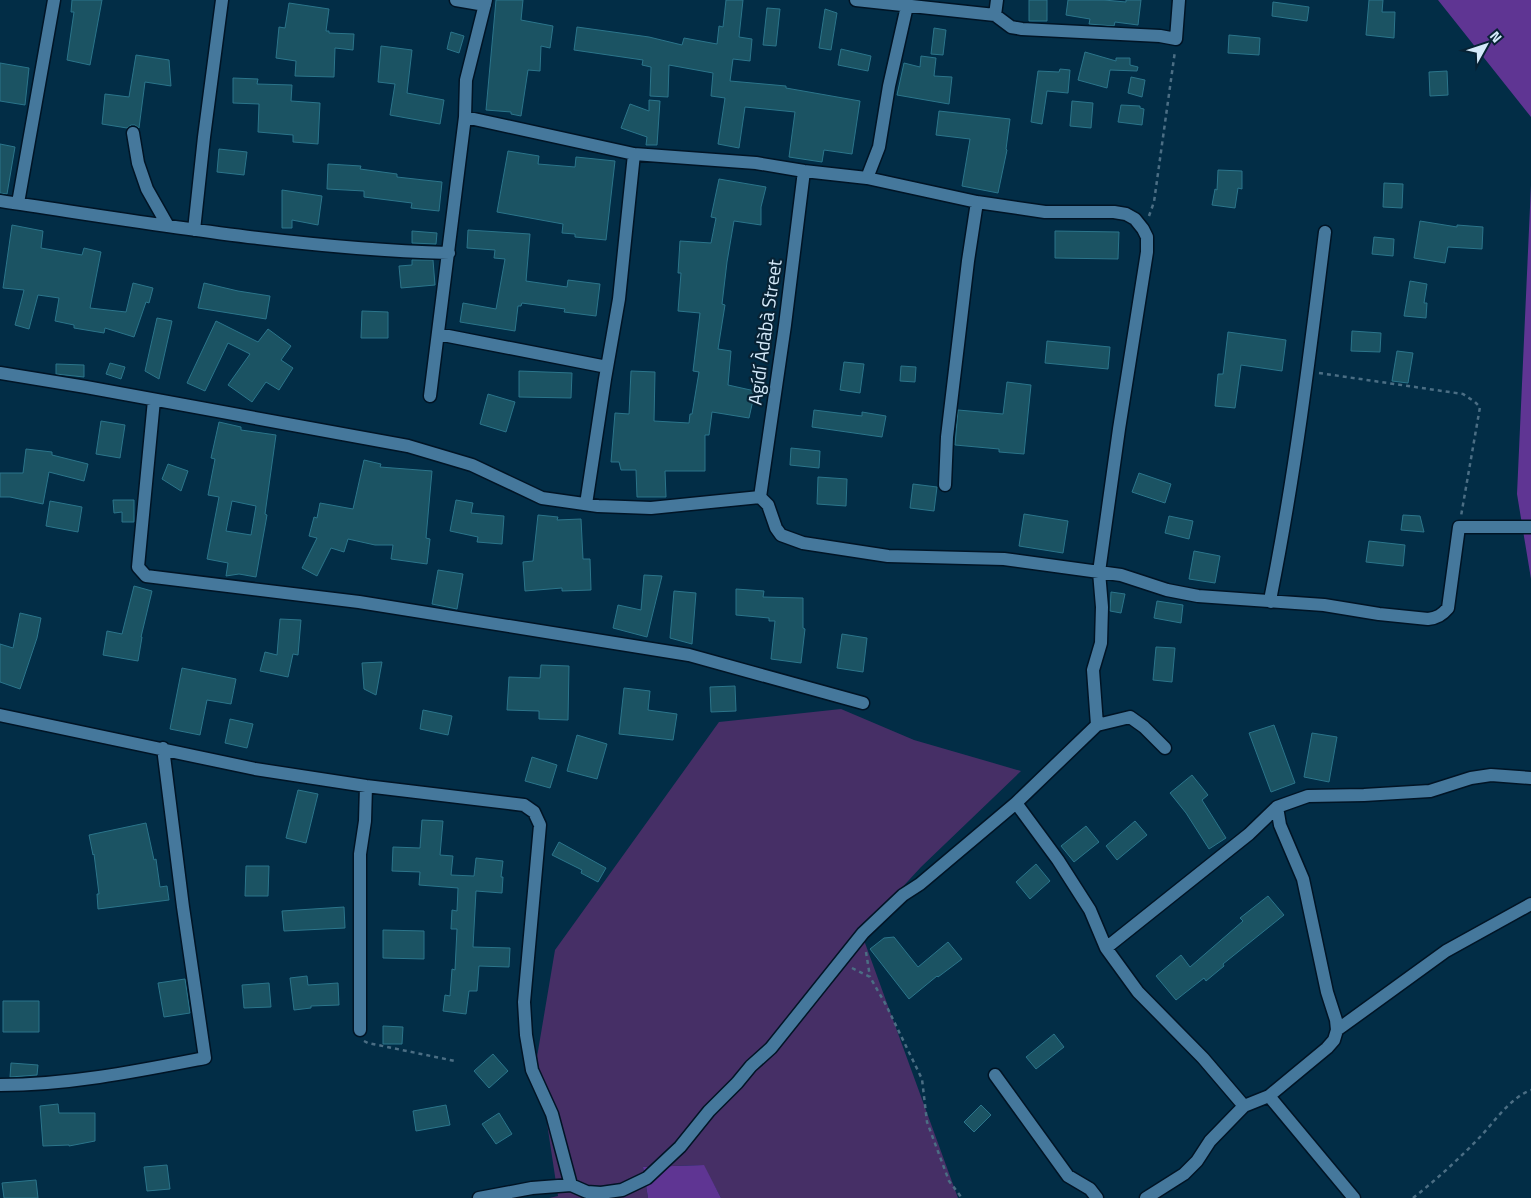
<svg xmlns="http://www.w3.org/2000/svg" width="1531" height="1198" viewBox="0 0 1531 1198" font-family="'Titillium Web',sans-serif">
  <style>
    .green { fill: #462f66 }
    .forest { fill: #5f3593 }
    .building { fill: #1b5363; stroke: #2b758b; fill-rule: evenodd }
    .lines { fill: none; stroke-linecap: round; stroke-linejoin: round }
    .minor-casing { stroke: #001425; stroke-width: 15 }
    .path { stroke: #4b6e84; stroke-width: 2.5; stroke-dasharray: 4 4; stroke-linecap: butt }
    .minor { stroke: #45789c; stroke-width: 12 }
    .labels { text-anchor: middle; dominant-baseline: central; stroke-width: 4.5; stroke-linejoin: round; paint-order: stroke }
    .street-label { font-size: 19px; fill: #d5eafa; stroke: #072234 }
  </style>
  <rect width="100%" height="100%" fill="#022d46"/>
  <path class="green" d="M841,709L914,740L1021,771L921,867L861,932L958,1198H721L703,1165L643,1167L648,1198H549L558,1196L537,1057L555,950L719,722Z"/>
  <path class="forest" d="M1438,0H1531V117Z
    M1531,185V579L1517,494Z
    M704,1165L721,1198H648L643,1167Z"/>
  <path class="building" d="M72,0H102L90,65L67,60L74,12H71Z
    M496,0H523L521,20L553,26L550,48L541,46L540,71L528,70L521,116L511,114V112L486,110Z
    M726,0H743L739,37L752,39L750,61L733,59L730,81L786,86V88L860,101L852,154L824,150L822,162L789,157L795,112L745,107L739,148L718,144L725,98L711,96L713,73L669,65L668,97L650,96L651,67L642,65L643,60L574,50L577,27L649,37L682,45L684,38L717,44L719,26L723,27Z
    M1029,0H1047V21H1029Z
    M1068,0H1104L1126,2V0H1141L1138,25L1115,22L1114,26L1089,24L1090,19L1066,15Z
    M1369,0H1383L1382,12H1395L1394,38L1366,35Z
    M1273,2L1309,7L1307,21L1272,16Z
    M289,3L329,9L326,31H329V33L354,34L353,50L335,48L334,77L295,76L296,61L276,58L279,27L285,28Z
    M767,8L780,9L776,46L763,45Z
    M825,9L837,13L831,50L819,48Z
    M934,28L946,30L943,55L931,54Z
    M451,32L464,36L459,53L447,49Z
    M1229,35L1260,38L1259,55L1228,53Z
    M381,46L412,50L407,93L444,100L440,124L390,115L395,84L378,82Z
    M841,49L871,56L868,71L838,65Z
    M1085,52L1116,61V58H1130V65L1138,67L1137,71L1110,70L1107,88L1078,80Z
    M136,55L169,60L171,86L145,82L139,128L135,125H131L127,128L102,124L105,94L129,97Z
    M921,56L936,58L934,76L952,77L949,104L897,95L904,63L920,67Z
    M0,63L29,68L25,105L0,101Z
    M1060,69L1070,70L1068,93L1047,91L1042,124L1031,122L1038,71L1059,72Z
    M1447,71L1448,95L1430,96L1429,72Z
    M1131,77L1145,80L1142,97L1128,93Z
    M233,78L258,79L257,84L292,85L291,101L320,103L318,144L293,142V135L258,132L259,104L233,103Z
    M649,100L660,101L657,145H646L647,137L621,128L630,104L649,111Z
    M1072,101L1093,103L1091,128L1070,126Z
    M1121,105L1140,106V108L1144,109L1142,125L1118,122Z
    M939,111L1010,119L1006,149L1007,150L998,193L962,186L970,139L936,135Z
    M0,144L15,147L7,194L0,193Z
    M219,149L247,152L244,175L217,172Z
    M508,151L539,156L538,164L575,167L576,157L615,161L606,240L575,237V234L562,233L563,224L497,212Z
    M328,164L361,166L360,169L397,174V177L442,182L439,211L411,208L412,203L364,197V191L327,189Z
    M1218,170L1242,171V189L1238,188L1235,208L1212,205L1215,189L1217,190Z
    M719,179L766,187L761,207V225L734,221L727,262L722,304L725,305L718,349L731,351L728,385L755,391L749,418L712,412L709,435H705V471H665L666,497H637L636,470H621L619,462H611L615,413L629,414L631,371L655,372L654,421L689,423L690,414H692L699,372L693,371L700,313L678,311L681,273H678L680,241L711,243L716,218L711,217Z
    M1384,183L1403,184L1402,208L1383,207Z
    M282,190L322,196L318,225L292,220V228H282Z
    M1420,221L1457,227V225L1483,227L1482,249L1448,247L1445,263L1414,258Z
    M12,225L43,231L41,248L82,255L84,248L101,252L90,308L126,312L133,283L153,288L149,303L146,302L134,337L105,328L104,333L74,328V325L55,321L59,298L38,295L29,329L15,325L24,290L3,288Z
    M468,230L530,234L526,281L567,287L568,280L600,284L596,316L564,312L565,309L522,303L521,306H518L515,331L460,322L463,303L496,309L505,259L494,258L495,250L467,248Z
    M412,231L437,233L436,244L412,243Z
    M1055,231L1119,232L1118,259L1055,258Z
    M1374,237L1394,239L1393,256L1372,254Z
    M412,260H433L435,285L401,288L399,266L412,265Z
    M1410,281L1427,284L1424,303H1427L1426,318L1404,316Z
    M204,283L238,291L270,296L266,319L198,308Z
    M362,311L388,312V338H361Z
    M157,318L172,321L159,379L145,371Z
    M216,321L258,342L268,329L291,346L281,360L293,368L279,390L266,382L252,402L228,385L250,354L228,343L205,391L187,383Z
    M1352,331L1381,333L1380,352L1351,351Z
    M1228,332L1286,340L1282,371L1241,365L1235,408L1215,406L1218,374H1223Z
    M1047,341L1110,347L1108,369L1045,363Z
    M1397,351L1413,353L1408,383L1392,381Z
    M844,362L864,364L860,393L840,390Z
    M110,363L125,367L121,379L106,374Z
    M56,364L84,365V377L56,374Z
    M901,366L916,367L915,382L900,381Z
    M519,371L572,373L571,398L519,397Z
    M1007,382L1031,385L1024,454L999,452V449L955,445L958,410L1003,414Z
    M488,394L515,402L506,432L480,424Z
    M814,410L862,416V412L886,416L882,437L812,427Z
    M101,421L125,425L120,458L96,454Z
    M219,422L241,427V430L276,435L265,514L267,515L256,577L239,574L226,576L228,563L207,559L219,497L208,495L215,459L211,458ZM232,501L256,506L251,535L226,531Z
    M791,448L820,451L819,468L790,465Z
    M26,449L52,452V455L88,464L84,481L49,472L43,504L10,497H0V473H23Z
    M364,460L381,464L380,467L432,471L426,538L430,539L427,564L391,559L393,545H375L348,539L344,552L331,548L317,576L302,568L317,538L309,536L314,517L317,518L320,503L353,509Z
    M168,464L188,471L181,491L162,479Z
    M1139,473L1171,484L1165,503L1132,492Z
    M818,477L847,479L846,506L817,504Z
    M913,484L937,487L934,511L910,508Z
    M113,500H134V522H122V512L114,513Z
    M456,500L473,503L471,513L504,516L502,544L477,542L478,537L450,531Z
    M50,501L82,507L78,532L46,526Z
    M1024,514L1068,521L1063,553L1019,546Z
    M538,515L558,517L557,520L581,519L583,559H590L591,590L562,591V588L525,591L523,562L533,561Z
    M1403,515L1420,516L1424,532L1401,530Z
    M1169,516L1193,521L1189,539L1165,533Z
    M1369,541L1405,545L1403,566L1366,562Z
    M1194,551L1220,556L1215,583L1189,579Z
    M438,570L463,574L457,609L432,604Z
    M644,575L662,576L647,637L613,628L618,605L641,610Z
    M134,586L152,591L141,637H142L138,661L103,655L107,631L122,634Z
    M736,589L764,591L763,597L803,598V628L805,629L801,663L771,659L775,621H769V618L736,615Z
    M674,591L696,593L692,644L670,638Z
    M1111,592L1125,594L1121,613L1110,611Z
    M1157,601L1183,605L1181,623L1154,618Z
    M20,613L41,618L37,638L20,689L0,682V644L13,648Z
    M280,619L301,620L298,655L293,654L288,677L260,671L265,652L277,655Z
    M842,634L867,638L863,672L837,668Z
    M1156,647L1175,648L1172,682L1153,680Z
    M382,662L376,695L364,689L362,663Z
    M541,665L569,666L568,720L539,719V711L507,710L509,677L540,678Z
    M182,668L236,679L231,704L207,700L200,735L170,729Z
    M735,686L736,711L711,712L710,687Z
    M624,688L650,691L648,710L677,714L673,740L619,734Z
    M423,710L452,716L448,735L420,729Z
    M230,719L253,724L247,748L225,743Z
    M1274,725L1295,783L1271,792L1249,733Z
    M1312,733L1337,737L1329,782L1304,777Z
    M577,735L607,744L597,779L567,771Z
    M532,757L557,765L550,788L525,781Z
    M1192,775L1208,795L1202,800L1226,838L1209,849L1186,813L1170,793Z
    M298,790L318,794L306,843L286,838Z
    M422,820L443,821L440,855L453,856L451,875L474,876L476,858L503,861L501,877H503L502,893L476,891L473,947L510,948L509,967L479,966L477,991H469L466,1014L443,1011L445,995L450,996L452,969L455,970L457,929H451L452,910L457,911L458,888L419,885L420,872L392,871L393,847L420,848Z
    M1135,821L1147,835L1117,860L1106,846Z
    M146,823L154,860L156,859L160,887L167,886L169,900L98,909L97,894H99L94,854L93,855L89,835Z
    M1086,826L1099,842L1074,862L1061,846Z
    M559,842L606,868L598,882L581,873L582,870L552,855Z
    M1036,864L1050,881L1030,899L1016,882Z
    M246,866H269L268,896H245Z
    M1268,896L1284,915L1223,964L1224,966L1206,981L1204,978L1176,1000L1156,976L1181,955L1190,967L1243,921L1240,918Z
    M344,907L345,928L284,931L282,911Z
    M383,930L424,931V959L383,958Z
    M894,937L918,967L948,942L962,959L938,977L937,976L909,999L870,949L884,938Z
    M307,976L308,985L338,983L339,1005L311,1006V1008L294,1010L290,978Z
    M185,979L190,1013L164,1017L158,983Z
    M269,983L271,1007L244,1008L242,985Z
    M3,1001H39V1032H3Z
    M383,1026L403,1027L402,1044H383Z
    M1054,1034L1064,1047L1036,1069L1026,1057Z
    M493,1054L508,1071L489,1088L474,1071Z
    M11,1063L38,1065L37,1075L10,1077Z
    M58,1104L59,1113H95V1141L69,1146V1145L43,1146L40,1106Z
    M446,1105L450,1125L416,1131L413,1111Z
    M981,1105L991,1115L974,1132L964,1122Z
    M499,1113L512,1134L496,1144L482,1124Z
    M167,1165L170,1189L147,1191L144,1167Z
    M36,1180L38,1198H4L2,1183Z"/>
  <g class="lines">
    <defs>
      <path id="minor" d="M456,0L485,5
        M856,0L995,15L1011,27L1022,29L1160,36L1176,39L1179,0
        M995,15L997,0
        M465,117L634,154L756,163L804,171L867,178L977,202L1045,212H1114L1126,214L1135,219L1143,229L1147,237V252L1119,429L1099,572L1102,607L1101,643L1093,670L1097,725
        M133,133L138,163L147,189L168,226
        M867,178L879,147L889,86L907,6
        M0,201C149,223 298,249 449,253
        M18,203L54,0
        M194,230L204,137L222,0
        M438,334L607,367
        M0,373L86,387L408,446L472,465L542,498L598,506L651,508L760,497L768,505L776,528L781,535L803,543L888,556L1004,559L1121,575L1167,590L1198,596L1324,605L1379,614L1428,619C1437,618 1442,615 1448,608L1459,527H1531
        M430,396L465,117L466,80L486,0
        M154,400L138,567L146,576L359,602L689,655L863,703
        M945,485L947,437L968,261L977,202
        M760,497L785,325L804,171
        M586,504L605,379L619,299L634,154
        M1271,602V595C1295,475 1310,353 1325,232
        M0,715L255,769L366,786L524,805L534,812L540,825L524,1002L526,1035L532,1070L552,1114L571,1185
        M1016,803L1058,860L1090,910L1106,948L1138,992L1203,1058L1244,1106
        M1277,807L1308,796L1364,795L1430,791L1471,778L1491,775L1531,778
        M1106,948L1249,834L1277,807L1280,825L1303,879L1327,992L1336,1020L1337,1030L1334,1040L1327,1048L1269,1096L1244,1106L1210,1141L1197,1161L1184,1174L1146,1198
        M360,1030V854L365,821L366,786
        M1337,1030L1446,951L1531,904
        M995,1075L1068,1176L1090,1189L1097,1198
        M0,1085C69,1085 138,1071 205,1058L183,907L163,748
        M1269,1096L1354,1198
        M479,1198L532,1188L571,1185L587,1192L601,1193L622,1190L647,1178L680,1147L709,1111L737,1083L751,1066L771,1048L863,933L903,895L920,884L1016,803L1097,725L1130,717L1144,727L1165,748"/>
    </defs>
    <use href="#minor" class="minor-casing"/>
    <path class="path" d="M1149,216L1154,202L1175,51
      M1319,373L1463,394L1475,402L1480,407L1461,516
      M866,952L870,977
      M852,968L870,977L886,1005L922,1079L927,1122L949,1181L962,1198
      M364,1041L368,1043L455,1061
      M1413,1198C1437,1179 1459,1159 1480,1137C1495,1121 1510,1098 1531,1090"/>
    <use href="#minor" class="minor"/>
  </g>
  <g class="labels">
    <g class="street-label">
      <text transform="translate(764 332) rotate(-82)">Agídí Àdàbà Street</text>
    </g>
  </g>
  <g transform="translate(1486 45) rotate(50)" stroke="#072234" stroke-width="4" paint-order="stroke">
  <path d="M0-4L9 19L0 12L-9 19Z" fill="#d5eafa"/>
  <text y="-8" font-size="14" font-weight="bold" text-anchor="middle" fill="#d5eafa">N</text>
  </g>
</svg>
